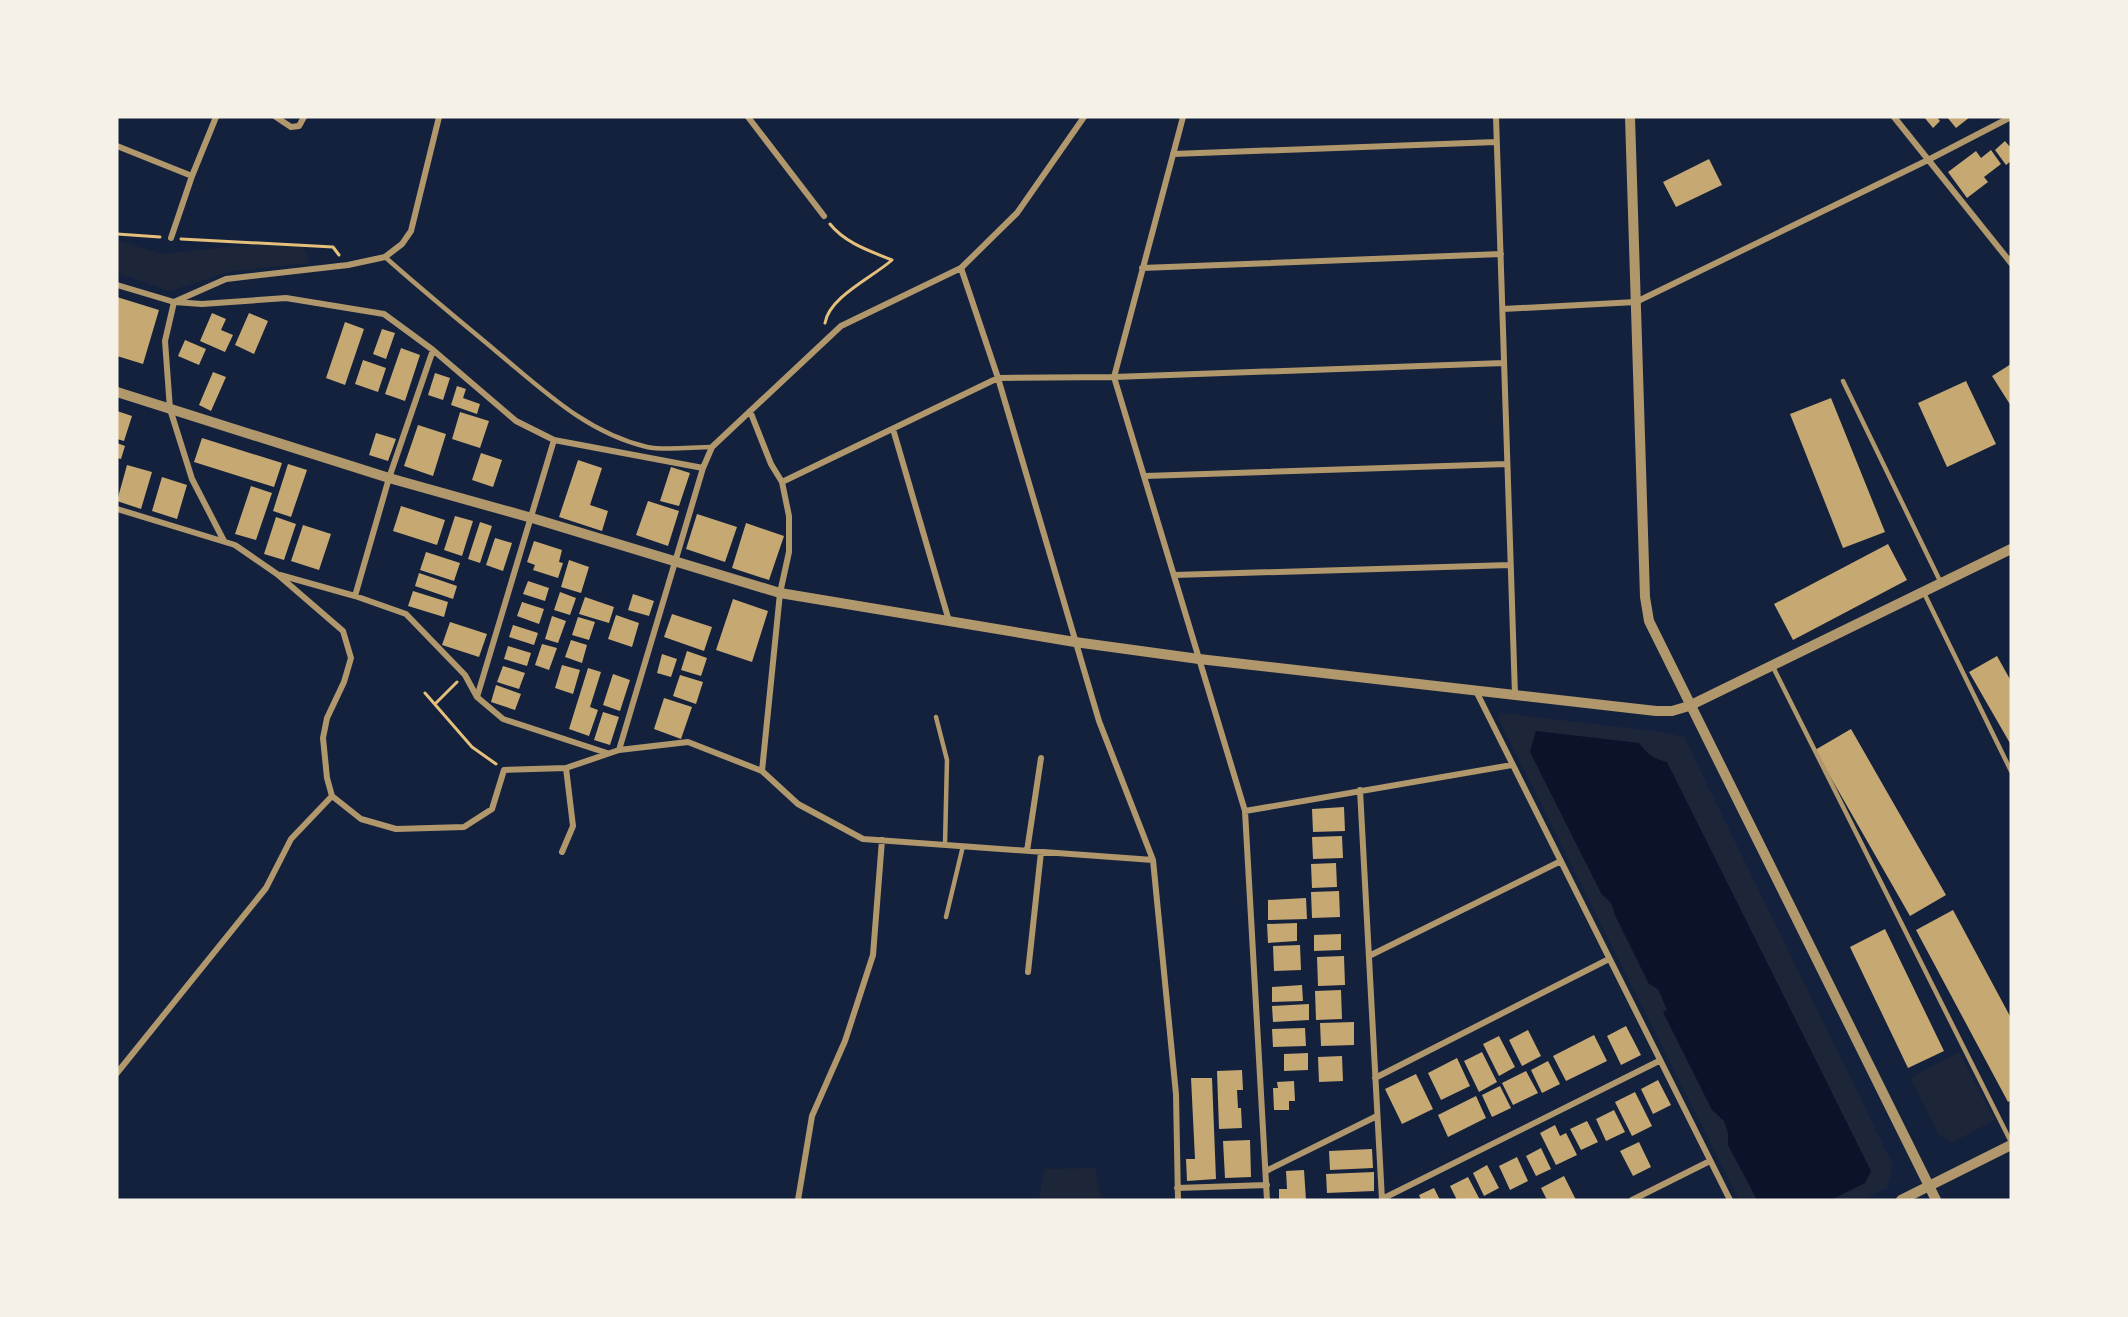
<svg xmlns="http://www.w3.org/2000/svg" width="2128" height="1317" viewBox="0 0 2128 1317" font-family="'Alegreya Sans',sans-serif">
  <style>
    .green { fill: #1d2539 }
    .water { fill: #0b132b }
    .building { fill: #c6a872 }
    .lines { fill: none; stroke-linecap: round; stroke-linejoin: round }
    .path { stroke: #e5c07b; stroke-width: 3 }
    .service { stroke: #b1986c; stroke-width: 4.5 }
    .minor { stroke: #b1986c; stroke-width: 6 }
    .tertiary { stroke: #b1986c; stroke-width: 10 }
  </style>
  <rect width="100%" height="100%" fill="#14213d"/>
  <path class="green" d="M117,240L162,254L246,245H303L309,263L231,271L170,291L117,273Z
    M1501,713L1661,732L1684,737L1893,1165L1887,1188L1863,1200H1739L1498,718Z
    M1959,1052L1995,1120L1951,1143L1939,1135L1910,1078Z
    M1095,1168L1101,1200H1039L1044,1169Z"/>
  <path class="water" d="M1536,731L1639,743C1647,754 1654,759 1667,762L1871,1171L1865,1183L1831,1200H1757L1728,1145V1133L1724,1121L1712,1110L1663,1012L1667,1010L1658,989L1649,984L1614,913C1613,904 1609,900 1602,895L1530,752Z"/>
  <path class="building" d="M1924,117H1937L1940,121L1933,128Z
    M1947,117H1970L1956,128Z
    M2005,141L2011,148V161L2006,165L1995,150Z
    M1991,150L2001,164L1984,177L1988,182L1967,198L1948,172L1976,151L1981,158Z
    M1709,159L1722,185L1676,207L1663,182Z
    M117,297L159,310L143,364L117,356Z
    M212,313L226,319L221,330L233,335L225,352L200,341Z
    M249,313L268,321L254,354L235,345Z
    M345,322L364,329L345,385L326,378Z
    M382,329L395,333L386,359L373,354Z
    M185,340L206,349L199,365L178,356Z
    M401,348L420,355L405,401L385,394Z
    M363,360L386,368L378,392L355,384Z
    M2011,364V406L1992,376Z
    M213,372L226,377L211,411L199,405Z
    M435,373L450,378L443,400L428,395Z
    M1966,381L1996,444L1947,467L1918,403Z
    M457,386L466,389L463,398L480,404L477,414L451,405Z
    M1831,398L1885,532L1843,548L1790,414Z
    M117,411L132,416L124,441L117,439Z
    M460,412L489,421L480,448L452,439Z
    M418,425L446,434L433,476L404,466Z
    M376,433L396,439L388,461L369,455Z
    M202,438L282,463L274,487L194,462Z
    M117,443L125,446L121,459L117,458Z
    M481,453L502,460L493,487L472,480Z
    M578,460L602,468L590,505L608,511L602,531L559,517Z
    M288,464L307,470L291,517L273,511Z
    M127,465L152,472L141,509L117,501Z
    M671,467L690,473L679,506L660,501Z
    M162,477L187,485L177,519L152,511Z
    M251,486L272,493L256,540L235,534Z
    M648,501L679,511L668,546L636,535Z
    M401,506L445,520L437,545L393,531Z
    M697,514L737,527L725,562L686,549Z
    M455,516L473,521L462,556L444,550Z
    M276,517L296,524L284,560L264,554Z
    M480,522L492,526L480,563L468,559Z
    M746,523L784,536L769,580L732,568Z
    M303,525L331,534L319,570L291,561Z
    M495,538L512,543L503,571L486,565Z
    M534,541L562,550L559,562L563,563L558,578L533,570L535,565L527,562Z
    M1888,544L1907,580L1793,640L1774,604Z
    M426,552L460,563L454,581L420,570Z
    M569,560L589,567L581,593L561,587Z
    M419,573L457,586L453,599L415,586Z
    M528,581L549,588L545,601L523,594Z
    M413,591L448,602L444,617L408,606Z
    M560,592L576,598L570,615L554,610Z
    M633,594L654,601L649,616L628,610Z
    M585,597L614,607L609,623L579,614Z
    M733,599L768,611L752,662L716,650Z
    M522,602L544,609L539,624L517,616Z
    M672,614L712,627L704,651L664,637Z
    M616,615L639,623L632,647L608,639Z
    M552,616L566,621L558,643L545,639Z
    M578,617L595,622L589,640L572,635Z
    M450,622L487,634L479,657L442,645Z
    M513,625L538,633L534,645L509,637Z
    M571,640L587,645L582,663L565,657Z
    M542,644L557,648L549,670L535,665Z
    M508,646L531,653L527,666L504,659Z
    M687,651L707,658L701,676L681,670Z
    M662,654L677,659L671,677L657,673Z
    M1997,656L2011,681V745L1969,672Z
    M562,665L580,670L573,694L555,688Z
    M503,666L525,673L519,689L497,682Z
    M588,668L601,672L590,707L598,710L589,736L569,729Z
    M613,674L630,680L620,711L603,705Z
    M680,675L703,682L696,704L673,696Z
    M496,685L521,694L515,710L491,702Z
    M664,698L692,707L681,739L654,729Z
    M603,712L619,717L610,745L594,740Z
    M1851,729L1946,895L1910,916L1815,750Z
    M1344,807L1345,831L1313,832L1312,809Z
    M1342,836L1343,858L1313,859L1312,837Z
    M1336,863L1337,887L1312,888L1311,864Z
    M1339,891L1340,917L1312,918L1311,892Z
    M1306,898L1307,919L1268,920V900Z
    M1953,910L2011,1018V1100L2008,1102L1916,930Z
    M1297,923V941L1268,943L1267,924Z
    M1885,929L1944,1051L1908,1068L1850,947Z
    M1341,934V950L1314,951V935Z
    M1300,945L1301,970L1274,971L1273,946Z
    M1344,956L1345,985L1318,986L1317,957Z
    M1302,985L1303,1001L1272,1002V987Z
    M1341,990L1342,1019L1316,1020L1315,991Z
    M1309,1004V1020L1273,1022L1272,1006Z
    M1354,1022V1045L1321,1046L1320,1023Z
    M1626,1026L1641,1055L1621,1065L1607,1036Z
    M1305,1028L1306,1046L1273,1047L1272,1029Z
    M1528,1030L1541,1056L1522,1066L1509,1040Z
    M1594,1035L1607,1061L1566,1081L1553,1056Z
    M1499,1036L1515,1067L1499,1076L1483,1044Z
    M1482,1052L1497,1082L1479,1092L1464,1061Z
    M1308,1053V1070L1284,1071V1054Z
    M1342,1056L1343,1081L1319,1082L1318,1057Z
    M1457,1058L1470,1086L1441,1100L1428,1073Z
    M1548,1061L1560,1084L1542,1093L1531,1070Z
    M1242,1070L1243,1090H1237L1238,1108H1241L1242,1128L1219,1129L1217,1071Z
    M1526,1071L1538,1093L1513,1105L1502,1083Z
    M1416,1074L1433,1109L1402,1124L1385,1089Z
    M1191,1078H1212L1216,1179L1187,1181L1186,1159H1195Z
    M1658,1080L1671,1105L1653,1114L1641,1089Z
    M1294,1081L1295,1101H1289V1110H1274L1273,1088H1278L1277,1082Z
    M1500,1086L1511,1108L1492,1117L1482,1095Z
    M1635,1092L1652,1126L1632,1136L1615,1102Z
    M1476,1096L1486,1118L1448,1137L1438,1115Z
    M1614,1110L1625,1132L1606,1141L1596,1119Z
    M1587,1121L1598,1142L1581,1150L1570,1129Z
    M1555,1125L1560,1136L1566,1133L1577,1155L1556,1165L1540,1133Z
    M1250,1140L1251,1177L1225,1178L1223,1141Z
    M1639,1142L1651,1167L1633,1176L1620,1151Z
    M1541,1148L1551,1169L1536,1176L1526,1156Z
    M1372,1149L1373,1168L1330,1170L1329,1151Z
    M1517,1157L1528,1181L1510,1190L1499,1166Z
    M1487,1165L1499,1188L1484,1196L1473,1173Z
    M1304,1170L1306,1200H1279V1189H1287L1286,1171Z
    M1374,1172V1191L1327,1193L1326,1174Z
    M1564,1176L1576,1200H1547L1541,1188Z
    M1468,1177L1480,1200H1457L1450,1186Z
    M1434,1188L1440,1200H1421L1419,1195Z"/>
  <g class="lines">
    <path class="path" d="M117,234L160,237
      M181,239L333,247L339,255
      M825,323C829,297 873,277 892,260C870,251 845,243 830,224
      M425,693L472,747L496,764
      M435,704L457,682"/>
    <path class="service" d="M385,257C422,290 460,321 497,352C544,391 587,433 647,447C666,451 692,447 712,447
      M1843,381L1941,583
      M1924,593L2011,771
      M1773,667L2011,1142
      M936,717L947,760L945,845
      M946,917L963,846"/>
    <path class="minor" d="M276,117L291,127L299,126L304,117
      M748,117L824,216
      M1183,117L1114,377L1245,811L1267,1200
      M1496,117L1515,695
      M1894,117L2011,263
      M117,146L192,176
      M1173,154L1496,142
      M171,238L192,176L216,117
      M1142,268L1501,254
      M117,285L174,302L202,304L286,298L384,314L433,350L516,421L554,440L703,468
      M1503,309L1636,302L1928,160L2011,117
      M750,411L771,464L782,482L789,516V552L780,593L762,771L798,804L863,839L1153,860L1099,721L998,378L961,268
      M893,429L949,621
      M1145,476L1507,464
      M782,482L998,378L1114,377L1504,363
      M117,509L235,545L277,574L343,631L351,658L344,682L327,718L323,738L327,778L332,796L291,839L266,888L117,1073
      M224,541L192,479L170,409L165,341L174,302L226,279L348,265L385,257L402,244L411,231L439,117
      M280,575L355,596L406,614L465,675L477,697L503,719L607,753
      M1174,575L1510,565
      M355,596L389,478L433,350
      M1476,691L1730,1200
      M477,697L554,440
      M619,750L703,468L712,447L841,326L961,268L1017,213L1084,117
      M1360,790L1382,1200
      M332,796L361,819L396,829L464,827L492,809L504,770L566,768L619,750L688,742L762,771
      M1245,811L1512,765
      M1027,851L1041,758
      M562,852L573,826L566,768
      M1153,860L1176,1094L1178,1200
      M1369,956L1561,861
      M1028,972L1041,852
      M1375,1078L1609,959
      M1266,1171L1377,1116
      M1177,1188L1267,1185
      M1382,1199L1659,1061
      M798,1200L812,1116L845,1041L873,955L882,840
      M1632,1200L1710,1161"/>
    <path class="tertiary" d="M1630,117L1645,597L1649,621L1936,1200
      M117,392L389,478L532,518L780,593L1075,642L1199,659L1656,711H1672L1689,706L2011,549
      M1901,1200L2011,1145"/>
  </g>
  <rect width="2128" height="1317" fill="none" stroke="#f6f1e7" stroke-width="237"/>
</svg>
